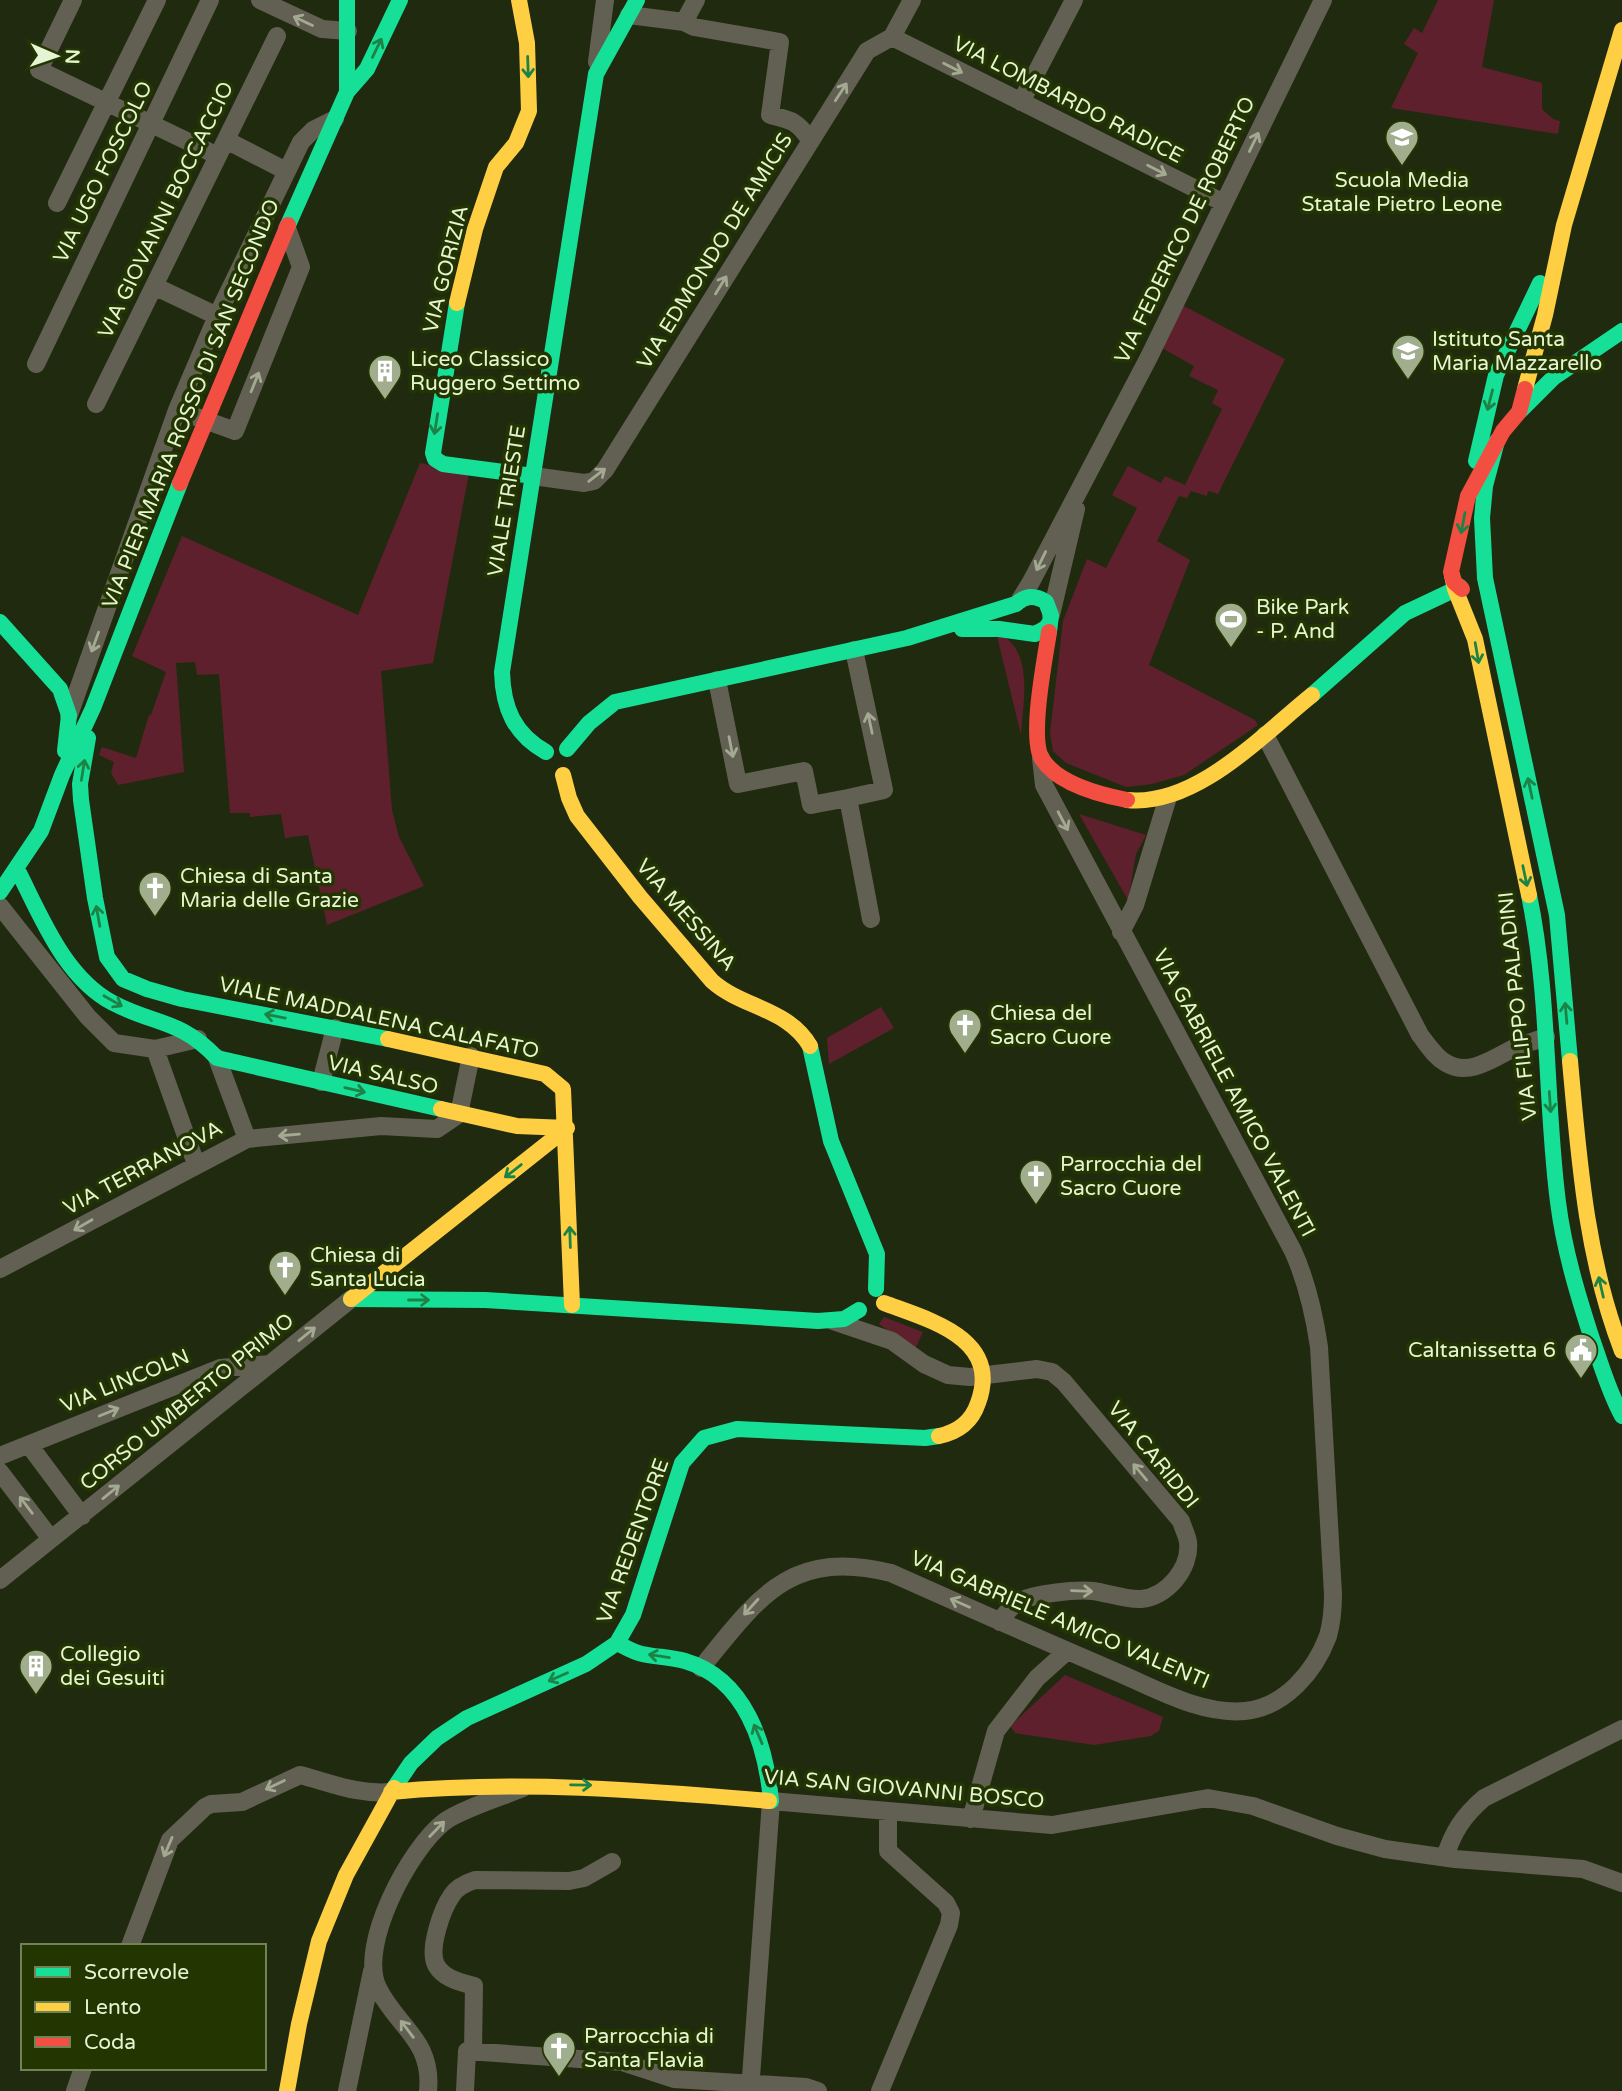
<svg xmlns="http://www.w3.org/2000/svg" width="1622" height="2091" viewBox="0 0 1622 2091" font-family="'Varela Round',sans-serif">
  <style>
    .green { fill: #5f202d }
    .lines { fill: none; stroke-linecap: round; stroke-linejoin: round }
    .street { stroke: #626052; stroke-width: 18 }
    .fast { stroke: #16e098; stroke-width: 16 }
    .slow { stroke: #ffcf43; stroke-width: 16 }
    .jam { stroke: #f24e42; stroke-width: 16 }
    .oneway { stroke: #a4aa92 }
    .oneway2 { stroke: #1d8246 }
    .labels { text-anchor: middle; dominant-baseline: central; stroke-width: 7; stroke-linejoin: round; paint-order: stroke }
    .street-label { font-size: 21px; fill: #e5f5d3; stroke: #233602 }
    .poi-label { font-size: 21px; fill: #e5f5d3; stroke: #233602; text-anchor: start }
  </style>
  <rect width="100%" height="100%" fill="#202a0e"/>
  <path class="green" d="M1438,0H1494L1482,67L1542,83V109L1553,119L1560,121L1558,134L1391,108L1418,53L1404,44L1414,28L1422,33Z
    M1182,305L1285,359L1218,494L1208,491L1207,496L1191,491L1187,498L1179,496L1157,541L1190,560L1149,665L1255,720L1258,725L1184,775L1152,784L1126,787L1066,763L1053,751L1050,733L1063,621L1087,559L1106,568L1137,508L1112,495L1128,466L1161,483L1165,476L1185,485L1222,409L1212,403L1218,390L1189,376L1194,366L1162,348Z
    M420,463L469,473L433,663L381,671L392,810L399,837L424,886L327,925L308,835L285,838L281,814L250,817V813H230L219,674L197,675L195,662L176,663L184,772L118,785L111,773L114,762L99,755L102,747L136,758L149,715H151L166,672L132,656L182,536L358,615Z
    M996,632C1035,649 1023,700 1021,735Z
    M1079,814L1146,835L1136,854L1128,900Z
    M881,1007L894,1028L829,1064L827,1038Z
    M884,1317L923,1332L915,1349L879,1324Z
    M1065,1675L1163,1717L1159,1731L1151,1736L1094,1745L1015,1733L1010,1726Z"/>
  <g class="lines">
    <path class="street" d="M73,0L39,70L218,156
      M260,0L322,29L348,31
      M629,15L684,22L696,0
      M684,22L694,27L780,42L770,115C792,120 797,121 811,141
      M892,37L1224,203
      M597,62L605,0
      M1021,102L1074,0
      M226,140L286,171
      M57,203L157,0
      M154,286L217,316
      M36,364L210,0
      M96,404L277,36
      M177,410L235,431L301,267L287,228
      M533,476L584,483L594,481L605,470L867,51L892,37L912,0
      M1020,600L1031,582L1149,357L1323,0
      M1051,615L1076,509
      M854,650L884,790L848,798L871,919
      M717,680L738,784L804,771L811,805L848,798
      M69,715L177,410L217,316L301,142L313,130L335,119
      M1265,735L1420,1035C1428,1045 1435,1057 1446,1063C1469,1077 1494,1058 1514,1048C1524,1044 1535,1041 1546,1037
      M0,906L88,1017L114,1043L155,1049L198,1039
      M1121,932L1135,905L1168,797
      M155,1049L196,1164
      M217,1058L247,1139
      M321,1082L335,1028
      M0,1269L247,1139L381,1126L437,1129L459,1114L471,1056
      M833,1321L892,1341L924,1364L948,1375L970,1377L1037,1369L1052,1372L1064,1382L1181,1521C1183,1528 1187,1535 1188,1542C1191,1568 1167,1597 1141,1599C1126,1600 1108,1593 1093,1591C1077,1589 1032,1594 1018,1602C1010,1607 1005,1614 1000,1622
      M29,1445L82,1516
      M0,1456L220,1368L270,1364
      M0,1472L51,1539
      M0,1580L351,1299
      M701,1668C758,1598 790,1548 891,1573C965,1606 1039,1639 1114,1671C1155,1688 1200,1715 1245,1711C1285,1707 1315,1671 1328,1636C1332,1622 1333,1608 1333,1594L1319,1347C1314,1313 1307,1282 1293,1251L1044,785L1041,758
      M971,1819L996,1731L1037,1678L1067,1651
      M1445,1857C1453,1832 1463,1816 1484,1798L1622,1729
      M130,1946L170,1840L205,1807L211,1804L242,1802L300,1775C331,1783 358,1795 391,1792
      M473,2051L474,1986C460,1982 444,1979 436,1965C428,1949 442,1909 452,1895C457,1887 466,1883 475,1880L569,1881L584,1878L612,1862
      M75,2091L83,2068
      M347,2091L372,1971
      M428,2091C433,2040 397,2027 378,1988C357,1946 410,1848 444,1822C459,1810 504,1796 523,1788
      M465,2091L467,2051L622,2062L674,2079L806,2087L818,2091
      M750,2091L771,1801L1052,1825L1208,1798L1253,1806L1337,1836L1385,1849L1455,1859L1583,1869L1622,1883
      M880,2091L949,1925L951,1913L946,1903L888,1851V1811"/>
    <path class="fast" d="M347,0V92
      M288,225L347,92L367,69L400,0
      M457,303L433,453L435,459L443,464L533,476
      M1521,410L1553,378L1622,331
      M1497,441L1485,486L1482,518L1485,578L1557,915L1570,1061
      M1476,461L1496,375L1540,283
      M0,622L60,689L69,715L65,751
      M962,629H999L1035,634L1046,628L1050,622
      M1312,695L1405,613L1460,587
      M88,738L80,784L81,800L95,898L107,957L123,979L147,989L182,999L388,1039
      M567,749L589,723L615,702L907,638L1016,604C1026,595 1035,595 1046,602L1051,615L1049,632
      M546,752C514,734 503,708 502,672L596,74L637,0
      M17,869C41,916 64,977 113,1003C155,1025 180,1019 217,1058L441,1109
      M0,892L41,831L62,775L93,708L180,483
      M1529,895C1550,996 1545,1101 1558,1202C1564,1250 1578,1296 1593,1342C1602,1367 1609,1392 1622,1416
      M810,1046L831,1141L877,1254L876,1289
      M351,1299L485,1300L818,1321L844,1319L859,1310
      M617,1643C625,1647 633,1652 642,1654C656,1657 671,1657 685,1661C746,1679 766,1745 771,1801H769
      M394,1788L411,1763L437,1738L467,1718L586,1664L617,1643L633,1615L682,1463L704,1438L737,1429L925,1438L939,1436"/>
    <path class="slow" d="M457,303L475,229L496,167L516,143L529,111L527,43L519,0
      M1525,389L1545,315L1564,225L1622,30
      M1452,575L1455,589L1475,639L1529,895
      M563,775L569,798L577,816L640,897L712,981C742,1008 788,1008 810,1046
      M1127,800C1196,807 1262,735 1312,695
      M388,1039L545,1074L563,1089L572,1305
      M1570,1061C1579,1160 1586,1258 1622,1351
      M441,1109L517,1126L567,1128
      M351,1299L567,1128
      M884,1303C929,1320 1002,1338 978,1403C972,1421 958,1432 939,1436
      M391,1792C518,1780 643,1790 769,1801
      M287,2091L299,2024L319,1941L346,1875L394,1788"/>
    <path class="jam" d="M180,483L288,225
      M1462,589L1454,582L1451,572L1468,496L1503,431L1519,412L1525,389
      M1049,632C1045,659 1029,738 1042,759C1058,784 1101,795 1127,800"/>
  </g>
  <defs><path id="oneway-shaft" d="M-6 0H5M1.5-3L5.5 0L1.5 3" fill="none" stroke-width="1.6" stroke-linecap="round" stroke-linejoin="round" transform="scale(1.75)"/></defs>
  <g class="oneway">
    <use href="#oneway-shaft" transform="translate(303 21) rotate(-155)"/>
    <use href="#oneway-shaft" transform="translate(953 68) rotate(27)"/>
    <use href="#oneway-shaft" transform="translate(841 92) rotate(-57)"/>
    <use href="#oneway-shaft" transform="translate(1254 142) rotate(-64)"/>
    <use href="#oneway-shaft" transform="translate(1157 170) rotate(27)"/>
    <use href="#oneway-shaft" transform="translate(721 285) rotate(-58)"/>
    <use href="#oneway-shaft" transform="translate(255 382) rotate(-68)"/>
    <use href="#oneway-shaft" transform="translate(597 475) rotate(-38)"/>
    <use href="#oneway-shaft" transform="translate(1041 561) rotate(116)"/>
    <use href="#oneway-shaft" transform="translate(95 642) rotate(110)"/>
    <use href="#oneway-shaft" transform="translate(870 723) rotate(-102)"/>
    <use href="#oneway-shaft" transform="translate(731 747) rotate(79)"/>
    <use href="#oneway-shaft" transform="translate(1063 821) rotate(62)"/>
    <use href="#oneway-shaft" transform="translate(289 1135) rotate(175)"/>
    <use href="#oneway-shaft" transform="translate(83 1225) rotate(150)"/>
    <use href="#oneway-shaft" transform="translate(307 1334) rotate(-39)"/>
    <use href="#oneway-shaft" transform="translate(109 1412) rotate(-22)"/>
    <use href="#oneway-shaft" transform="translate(1140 1472) rotate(-130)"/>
    <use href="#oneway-shaft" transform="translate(111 1492) rotate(-39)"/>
    <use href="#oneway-shaft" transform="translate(26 1505) rotate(-127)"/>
    <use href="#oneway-shaft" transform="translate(1082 1591) rotate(2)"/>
    <use href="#oneway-shaft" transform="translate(960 1603) rotate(-156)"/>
    <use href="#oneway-shaft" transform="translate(751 1607) rotate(132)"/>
    <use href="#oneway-shaft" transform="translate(275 1785) rotate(154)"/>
    <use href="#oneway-shaft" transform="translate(437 1829) rotate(-46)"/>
    <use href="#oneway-shaft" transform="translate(168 1847) rotate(113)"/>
    <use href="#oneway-shaft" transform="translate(407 2029) rotate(-127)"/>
  </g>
  <g class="oneway2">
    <use href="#oneway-shaft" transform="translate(377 48) rotate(-64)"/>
    <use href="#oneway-shaft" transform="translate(528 67) rotate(88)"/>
    <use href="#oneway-shaft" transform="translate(1490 400) rotate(104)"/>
    <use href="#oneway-shaft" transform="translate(436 424) rotate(99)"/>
    <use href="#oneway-shaft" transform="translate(1463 523) rotate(101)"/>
    <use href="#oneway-shaft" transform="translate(1477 653) rotate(80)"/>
    <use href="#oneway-shaft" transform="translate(83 770) rotate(-81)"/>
    <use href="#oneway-shaft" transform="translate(1530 788) rotate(-102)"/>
    <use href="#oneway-shaft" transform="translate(1525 876) rotate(78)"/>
    <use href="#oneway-shaft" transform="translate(98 916) rotate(-100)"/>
    <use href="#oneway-shaft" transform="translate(113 1001) rotate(30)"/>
    <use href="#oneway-shaft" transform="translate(1566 1013) rotate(-95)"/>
    <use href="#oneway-shaft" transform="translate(275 1016) rotate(-169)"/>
    <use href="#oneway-shaft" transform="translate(355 1090) rotate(13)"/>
    <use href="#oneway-shaft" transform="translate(1550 1102) rotate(86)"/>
    <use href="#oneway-shaft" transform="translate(513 1171) rotate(142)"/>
    <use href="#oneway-shaft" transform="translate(570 1237) rotate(-92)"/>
    <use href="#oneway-shaft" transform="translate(1601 1287) rotate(-103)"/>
    <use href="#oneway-shaft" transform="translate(419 1300)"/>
    <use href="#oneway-shaft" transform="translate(659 1656) rotate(-171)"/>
    <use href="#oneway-shaft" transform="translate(558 1677) rotate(156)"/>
    <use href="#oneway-shaft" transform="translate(758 1734) rotate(-113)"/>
    <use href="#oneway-shaft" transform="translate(581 1785) rotate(1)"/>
  </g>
  <defs>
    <symbol id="school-pin" viewBox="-11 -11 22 30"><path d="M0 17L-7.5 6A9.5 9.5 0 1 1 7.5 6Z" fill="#a0ae8e" stroke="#233602"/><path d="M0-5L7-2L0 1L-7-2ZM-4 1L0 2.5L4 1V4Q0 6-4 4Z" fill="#fff"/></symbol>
    <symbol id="building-pin" viewBox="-11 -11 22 30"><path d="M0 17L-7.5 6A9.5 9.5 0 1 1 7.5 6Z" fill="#a0ae8e" stroke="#233602"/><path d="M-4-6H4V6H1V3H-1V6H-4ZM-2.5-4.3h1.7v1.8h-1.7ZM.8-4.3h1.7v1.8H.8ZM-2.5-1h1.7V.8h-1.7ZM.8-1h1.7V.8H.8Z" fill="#fff"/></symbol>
    <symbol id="stadium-pin" viewBox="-11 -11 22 30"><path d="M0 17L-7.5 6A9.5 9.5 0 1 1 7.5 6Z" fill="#a0ae8e" stroke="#233602"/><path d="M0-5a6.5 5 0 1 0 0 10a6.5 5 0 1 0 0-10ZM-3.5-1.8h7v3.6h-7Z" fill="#fff"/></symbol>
    <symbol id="church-pin" viewBox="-11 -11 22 30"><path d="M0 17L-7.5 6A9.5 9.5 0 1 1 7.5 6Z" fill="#a0ae8e" stroke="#233602"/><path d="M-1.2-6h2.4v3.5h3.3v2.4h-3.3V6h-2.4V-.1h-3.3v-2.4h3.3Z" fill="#fff"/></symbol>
    <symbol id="civic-pin" viewBox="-11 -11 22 30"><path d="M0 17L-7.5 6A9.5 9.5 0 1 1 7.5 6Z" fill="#a0ae8e" stroke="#233602"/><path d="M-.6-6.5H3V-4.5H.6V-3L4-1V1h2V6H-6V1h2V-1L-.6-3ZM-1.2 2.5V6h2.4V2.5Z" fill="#fff"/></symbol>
  </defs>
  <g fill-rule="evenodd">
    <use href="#school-pin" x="1383" y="118" width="38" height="52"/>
    <use href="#school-pin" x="1389" y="332" width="38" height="52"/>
    <use href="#building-pin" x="366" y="352" width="38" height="52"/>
    <use href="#stadium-pin" x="1212" y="600" width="38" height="52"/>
    <use href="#church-pin" x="136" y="869" width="38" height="52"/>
    <use href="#church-pin" x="946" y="1006" width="38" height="52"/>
    <use href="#church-pin" x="1017" y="1157" width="38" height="52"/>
    <use href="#church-pin" x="266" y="1248" width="38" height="52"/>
    <use href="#civic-pin" x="1562" y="1331" width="38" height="52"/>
    <use href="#building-pin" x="17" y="1647" width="38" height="52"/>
    <use href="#church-pin" x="540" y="2029" width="38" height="52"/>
  </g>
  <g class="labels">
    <g class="street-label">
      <text transform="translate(1068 100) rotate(27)">VIA LOMBARDO RADICE</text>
      <text transform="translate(103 172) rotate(-64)">VIA UGO FOSCOLO</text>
      <text transform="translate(166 210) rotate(-64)">VIA GIOVANNI BOCCACCIO</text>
      <text transform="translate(1185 230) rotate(-64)">VIA FEDERICO DE ROBERTO</text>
      <text transform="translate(715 251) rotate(-58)">VIA EDMONDO DE AMICIS</text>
      <text transform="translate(446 269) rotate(-76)">VIA GORIZIA</text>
      <text transform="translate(191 404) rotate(-68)">VIA PIER MARIA ROSSO DI SAN SECONDO</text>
      <text transform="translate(507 501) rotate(-81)">VIALE TRIESTE</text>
      <text transform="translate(686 915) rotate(49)">VIA MESSINA</text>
      <text transform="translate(1518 1006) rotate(-96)">VIA FILIPPO PALADINI</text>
      <text transform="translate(379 1018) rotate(12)">VIALE MADDALENA CALAFATO</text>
      <text transform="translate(383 1075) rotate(13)">VIA SALSO</text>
      <text transform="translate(1234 1093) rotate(62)">VIA GABRIELE AMICO VALENTI</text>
      <text transform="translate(143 1168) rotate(-28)">VIA TERRANOVA</text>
      <text transform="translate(125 1381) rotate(-22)">VIA LINCOLN</text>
      <text transform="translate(187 1402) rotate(-39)">CORSO UMBERTO PRIMO</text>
      <text transform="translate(1153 1455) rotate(51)">VIA CARIDDI</text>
      <text transform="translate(633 1541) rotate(-70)">VIA REDENTORE</text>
      <text transform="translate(1060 1620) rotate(23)">VIA GABRIELE AMICO VALENTI</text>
      <text transform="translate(904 1789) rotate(5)">VIA SAN GIOVANNI BOSCO</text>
    </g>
    <g class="poi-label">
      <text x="1402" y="180" text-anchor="middle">Scuola Media<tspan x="1402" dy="24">Statale Pietro Leone</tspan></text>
      <text x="1432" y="339">Istituto Santa<tspan x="1432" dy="24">Maria Mazzarello</tspan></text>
      <text x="410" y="359">Liceo Classico<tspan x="410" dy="24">Ruggero Settimo</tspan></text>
      <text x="1256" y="607">Bike Park<tspan x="1256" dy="24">- P. And</tspan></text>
      <text x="180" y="876">Chiesa di Santa<tspan x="180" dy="24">Maria delle Grazie</tspan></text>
      <text x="990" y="1013">Chiesa del<tspan x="990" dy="24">Sacro Cuore</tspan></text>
      <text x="1060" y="1164">Parrocchia del<tspan x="1060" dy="24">Sacro Cuore</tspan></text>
      <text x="310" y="1255">Chiesa di<tspan x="310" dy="24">Santa Lucia</tspan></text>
      <text x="1556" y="1350" text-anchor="end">Caltanissetta 6</text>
      <text x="60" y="1654">Collegio<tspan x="60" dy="24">dei Gesuiti</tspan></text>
      <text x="584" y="2036">Parrocchia di<tspan x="584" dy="24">Santa Flavia</tspan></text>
    </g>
  </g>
  <rect x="21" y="1944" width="245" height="126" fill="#233602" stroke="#718256" stroke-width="2"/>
  <rect x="35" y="1967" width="35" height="10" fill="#16e098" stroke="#718256" stroke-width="2"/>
  <text x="84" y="1979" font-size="21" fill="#e5f5d3">Scorrevole</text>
  <rect x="35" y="2002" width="35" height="10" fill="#ffcf43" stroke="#718256" stroke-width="2"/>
  <text x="84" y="2014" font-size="21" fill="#e5f5d3">Lento</text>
  <rect x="35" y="2037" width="35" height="10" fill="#f24e42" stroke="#718256" stroke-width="2"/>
  <text x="84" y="2049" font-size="21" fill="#e5f5d3">Coda</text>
  <g transform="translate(56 56) rotate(92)" stroke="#233602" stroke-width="5" paint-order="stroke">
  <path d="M0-5L12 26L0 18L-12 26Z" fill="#e5f5d3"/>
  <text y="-10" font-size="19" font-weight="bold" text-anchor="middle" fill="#e5f5d3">N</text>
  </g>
</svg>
